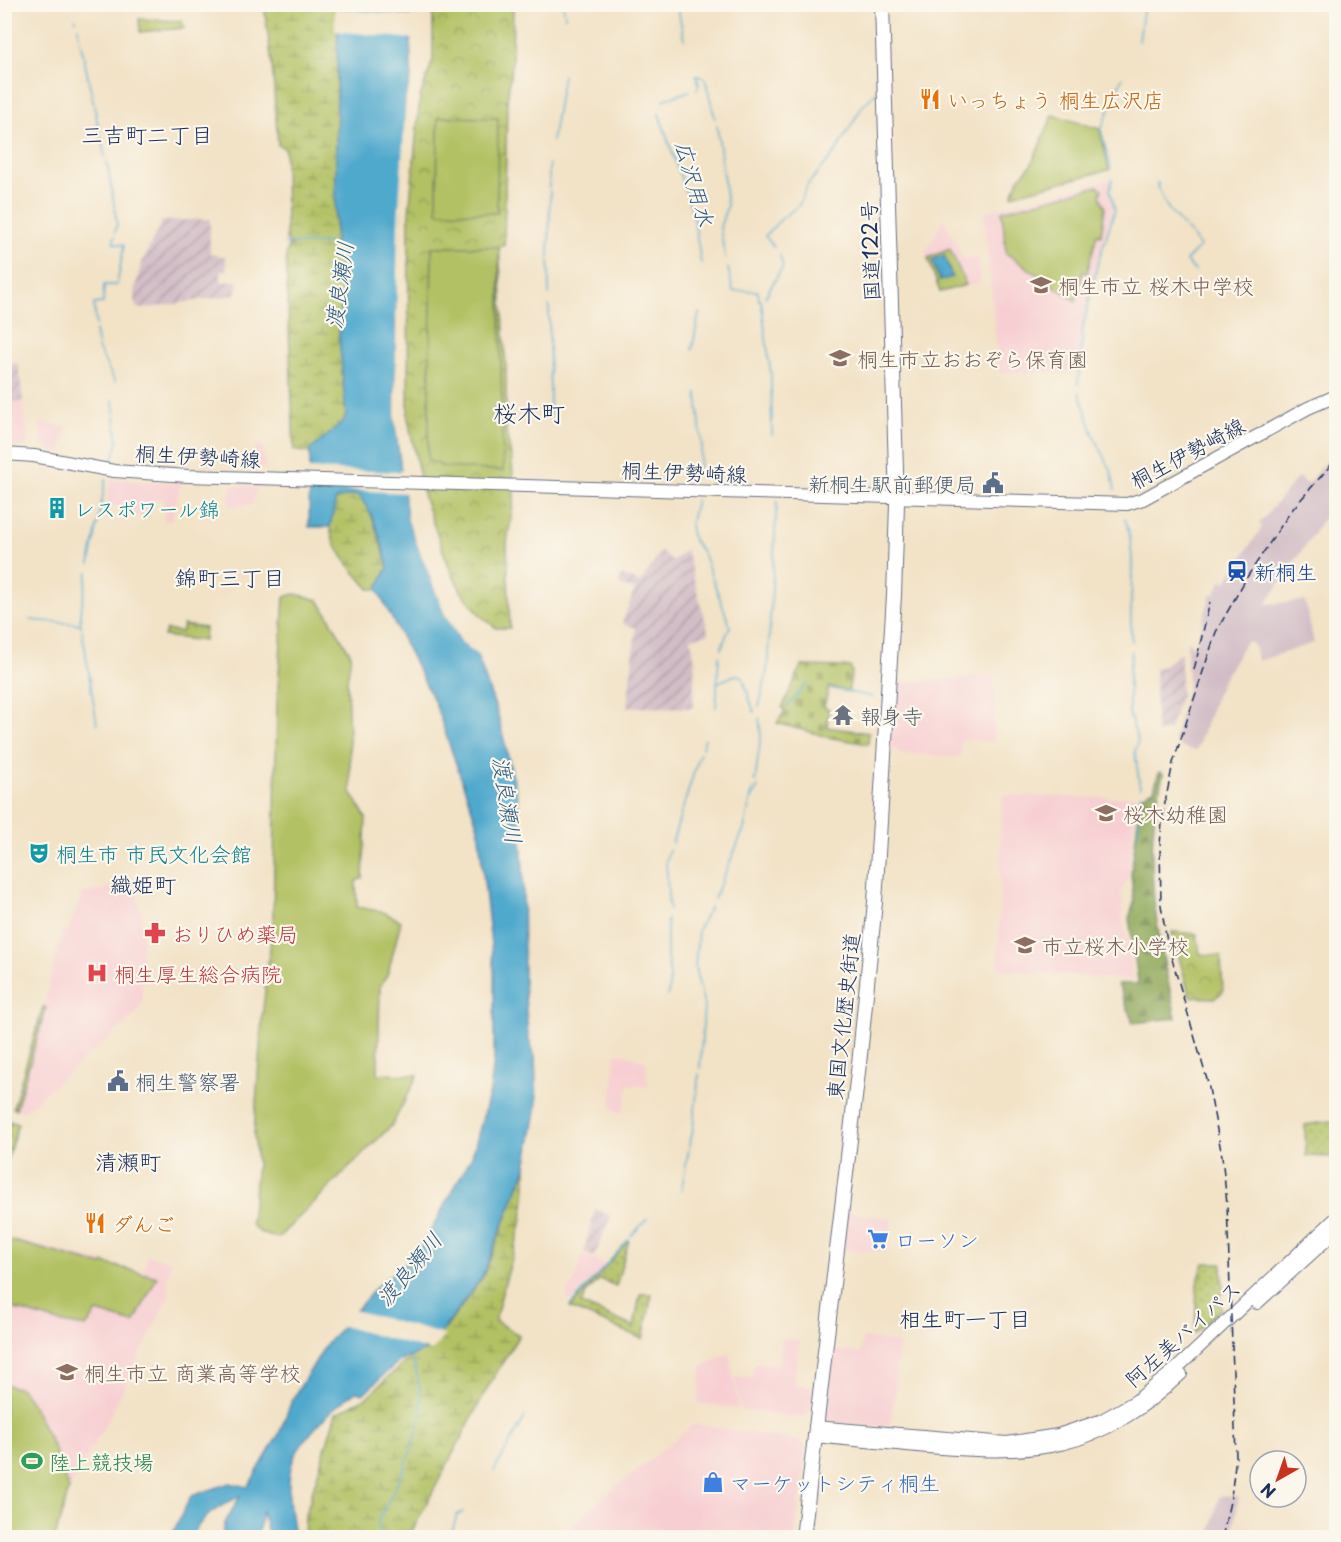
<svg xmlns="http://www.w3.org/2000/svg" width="1341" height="1542" viewBox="0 0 1341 1542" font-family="'Playpen Sans','Klee One',sans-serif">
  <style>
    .built { fill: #f7cfd2 }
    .industrial { fill: url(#industrial-furrows) }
    .railway { fill: #d2bdc6 }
    .grass { fill: url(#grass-dots); stroke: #667860; stroke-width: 1.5 }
    .forest { fill: url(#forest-firs); stroke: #546b5c; stroke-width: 1.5 }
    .wetland { fill: url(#wetland-marsh); stroke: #667860; stroke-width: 1.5 }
    .cemetery { fill: url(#cemetery-stones); stroke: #667860; stroke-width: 1.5 }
    .park { fill: url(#park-crowns); stroke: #667860; stroke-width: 1.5 }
    .pitch { fill: #b2c163; stroke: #667860; stroke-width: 1.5 }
    .water { fill: #4fa9cd; stroke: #356c96; stroke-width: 1.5 }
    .pier { fill: #f2e2c6 }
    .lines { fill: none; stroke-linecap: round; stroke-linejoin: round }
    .stream { stroke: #4fa9cd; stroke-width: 1.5 }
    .major-casing { stroke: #666e82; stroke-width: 14 }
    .highway-casing { stroke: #666e82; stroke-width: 16 }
    .major { stroke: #fff; stroke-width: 12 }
    .highway { stroke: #fff; stroke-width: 14 }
    .rail { stroke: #1b2f5e; stroke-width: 1.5; stroke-dasharray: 9 4.5; stroke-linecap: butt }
    .labels { text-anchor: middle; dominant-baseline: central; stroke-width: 4.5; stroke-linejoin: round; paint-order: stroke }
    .food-label { font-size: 21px; fill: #c56008; stroke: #fbf7ec; text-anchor: start }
    .street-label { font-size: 21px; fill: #1b2f5e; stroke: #fbf7ec }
    .education-label { font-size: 21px; fill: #785e54; stroke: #fbf7ec; text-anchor: start }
    .service-label { font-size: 21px; fill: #4e5e75; stroke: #fbf7ec; text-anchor: end }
    .culture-label { font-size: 21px; fill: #0d838f; stroke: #fbf7ec; text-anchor: start }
    .transit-label { font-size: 21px; fill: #164399; stroke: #fbf7ec; text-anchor: start }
    .worship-label { font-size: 21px; fill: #5b616d; stroke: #fbf7ec; text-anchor: start }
    .health-label { font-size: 21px; fill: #be3a42; stroke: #fbf7ec; text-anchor: start }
    .shop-label { font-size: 21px; fill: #366cbe; stroke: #fbf7ec; text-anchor: start }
    .leisure-label { font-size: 21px; fill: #27864d; stroke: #fbf7ec; text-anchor: start }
    .neighbourhood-label { font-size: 22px; fill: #1b2f5e; stroke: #fbf7ec }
    .water-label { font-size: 22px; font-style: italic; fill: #2d5a85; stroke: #fbf7ec }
    .quarter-label { font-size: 24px; fill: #1b2f5e; stroke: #fbf7ec }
  </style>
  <defs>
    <pattern id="industrial-furrows" width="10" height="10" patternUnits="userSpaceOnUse" patternTransform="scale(1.5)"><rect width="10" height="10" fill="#d2bdc6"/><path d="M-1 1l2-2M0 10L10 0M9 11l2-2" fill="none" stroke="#aa9aa4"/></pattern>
    <pattern id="grass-dots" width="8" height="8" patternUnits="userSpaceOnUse" patternTransform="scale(1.5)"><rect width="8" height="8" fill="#b2c163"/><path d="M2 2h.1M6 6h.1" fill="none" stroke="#909d55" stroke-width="1.8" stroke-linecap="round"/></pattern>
    <pattern id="forest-firs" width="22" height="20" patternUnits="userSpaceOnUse" patternTransform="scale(1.5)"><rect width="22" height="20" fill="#8da759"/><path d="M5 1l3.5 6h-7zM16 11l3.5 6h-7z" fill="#72884d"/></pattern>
    <pattern id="wetland-marsh" width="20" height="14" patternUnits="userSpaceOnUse" patternTransform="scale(1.5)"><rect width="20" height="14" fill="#b2c163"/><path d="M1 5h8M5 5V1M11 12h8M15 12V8" fill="none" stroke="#909d55"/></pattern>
    <pattern id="cemetery-stones" width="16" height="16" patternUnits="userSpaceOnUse" patternTransform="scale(1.5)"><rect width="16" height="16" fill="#b2c163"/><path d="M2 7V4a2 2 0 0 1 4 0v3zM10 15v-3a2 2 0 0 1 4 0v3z" fill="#909d55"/></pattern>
    <pattern id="park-crowns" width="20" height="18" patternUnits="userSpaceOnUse" patternTransform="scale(1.5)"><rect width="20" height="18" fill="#b2c163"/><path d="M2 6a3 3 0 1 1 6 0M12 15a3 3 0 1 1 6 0" fill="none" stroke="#909d55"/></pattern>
  </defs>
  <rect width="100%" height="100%" fill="#fbf7ec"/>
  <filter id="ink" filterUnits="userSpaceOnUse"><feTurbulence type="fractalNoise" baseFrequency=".0167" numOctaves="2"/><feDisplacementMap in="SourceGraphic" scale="12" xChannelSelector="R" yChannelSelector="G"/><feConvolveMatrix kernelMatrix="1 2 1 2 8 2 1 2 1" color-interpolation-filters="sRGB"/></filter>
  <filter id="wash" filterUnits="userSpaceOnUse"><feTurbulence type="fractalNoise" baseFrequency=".008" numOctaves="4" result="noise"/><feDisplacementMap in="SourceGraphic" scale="24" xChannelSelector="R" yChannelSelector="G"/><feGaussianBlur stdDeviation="1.35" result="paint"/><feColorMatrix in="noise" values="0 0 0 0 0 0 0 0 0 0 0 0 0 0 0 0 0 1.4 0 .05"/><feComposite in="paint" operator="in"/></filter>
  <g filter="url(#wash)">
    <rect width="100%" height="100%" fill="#f2e2c6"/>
    <path class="built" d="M1111,179L1108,192L1113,206L1112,213L1096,264L1082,328L1078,371L999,373L984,215L986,211Z
      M944,219L964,259L978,257L980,283L940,292L926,251Z
      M23,401L28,443L24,447L5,446L4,403Z
      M40,422L66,427L61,453L49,450L42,443Z
      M255,445H262L266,469H254Z
      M111,479L181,483L171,521H164V499H153L148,519L107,502Z
      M231,485L258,486L251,505L228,506Z
      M994,675V742L961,739V757L898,754V750L889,748L895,683Z
      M1005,795L1107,798L1137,796L1127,881L1120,893L1123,897L1122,917L1131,955L1132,980L1002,970L998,966L1002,797Z
      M132,883L136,887L142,915V1002L139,1009L134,1016L24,1111L16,1109L46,1009L43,1007L63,930L68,932L82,894Z
      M615,1054H626L646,1062L648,1087L628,1084L623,1113L611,1109Z
      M846,1212L892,1219L888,1252L844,1250Z
      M4,1237L143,1272L148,1255L172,1261L167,1278L169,1296L111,1414L69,1489L41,1419L21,1389L5,1384Z
      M583,1254L605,1265L572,1301L567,1299L568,1290L576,1277Z
      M783,1338L800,1340L794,1384L816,1388L810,1413L801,1418L741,1410L735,1377L752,1378L755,1363L778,1366Z
      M863,1338L900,1343L894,1383L897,1384L889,1427L830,1422L822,1414L829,1349L860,1353Z
      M729,1353L739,1409L698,1403L702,1367Z
      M694,1424L800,1441L806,1448L795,1536L798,1537L564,1538V1533L600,1500Z"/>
    <path class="industrial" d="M210,219V254L226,257V270L221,271V282L238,281L235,295L141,309L136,307L134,293L141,265L162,221Z
      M18,363L23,401L5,403V366Z
      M686,549L709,634L691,638L695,662L693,708L627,707L636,628L622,623L635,589L619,585L621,575L640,583L661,552L673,561Z
      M1181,652V694L1169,731L1156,732L1155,668L1164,666Z
      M595,1209L611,1216L594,1257L584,1252Z"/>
    <path class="railway" d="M1336,451V500L1266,604L1305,601L1314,643L1258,661L1253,644L1247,640L1220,685L1196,751L1181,747L1174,740L1188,687L1187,639L1191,646L1195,645L1211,594L1214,595L1222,580L1226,582L1262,527L1259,524L1298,477L1307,484Z
      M1224,1495L1239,1497L1232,1537H1209L1219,1497Z"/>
    <path class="grass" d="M43,1007L46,1008L16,1109L13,1108Z
      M10,1121L18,1124L5,1167V1141Z
      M1331,1121H1336V1157L1306,1156L1305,1125Z
      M629,1240L616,1286L600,1279L586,1293L581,1304L634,1327L640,1294H652L643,1339L570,1308Z
      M1204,1263H1222L1223,1294L1219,1295L1222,1313L1219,1311L1195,1333L1197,1284Z"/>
    <path class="forest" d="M1159,772L1163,774C1140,862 1157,931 1176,1018L1133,1023L1118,984H1137L1138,981L1129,918L1134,903L1131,874L1141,796L1154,790Z"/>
    <path class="wetland" d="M264,5H338L335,242L344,276L339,336L346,415L342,423L310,453L294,450L286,257L288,246H291L286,239L285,148L278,145L272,64Z
      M358,494L369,508L388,567L377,589H369C355,572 333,551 330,528C329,519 334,508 336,499Z
      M526,1168C529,1221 506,1270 495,1321L519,1335L488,1387L409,1537L304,1538L305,1516L336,1413L366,1398L397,1369L446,1328L483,1277Z"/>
    <path class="cemetery" d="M801,666L850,667L852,672L848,692L829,687L824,707L829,709L827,727L869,733L868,744L832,738L777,723L785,711L782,708Z"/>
    <path class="park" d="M433,5H512L513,10L512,62L507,101L504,246L499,247L506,368V433L512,460L514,499L507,543L510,628H496L481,616L461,591L449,567L424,498L408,418L409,213L420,97L433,60Z
      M139,19L182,21L184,28L140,32Z
      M183,625L205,628L204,641L164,636L166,630L181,632Z
      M1172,932L1197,934L1200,954L1221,956L1223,992L1215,998L1190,997Z"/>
    <path class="pitch" d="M1053,115L1100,129L1109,170L1012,195L1018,180L1031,165Z
      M438,117L498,118L497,213L437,212Z
      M1098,186L1102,189L1100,196L1105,207L1101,235L1097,234L1087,273L1083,272L1076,301L1006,253L1002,211Z
      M432,247H499L503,471L444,467L428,460Z
      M950,249L966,285L940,292L928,258Z
      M295,594L319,600L351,655L347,681L351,792L366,818L363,878L356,881L357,907L383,912L401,921L388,973L380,987L378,1074L418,1075L392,1125L279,1237C267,1237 258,1233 251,1224L257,1164L254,1133L262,1018L273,922L277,704L284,597Z
      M5,1239L102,1265L104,1263L157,1277L134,1323L97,1312L86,1327L62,1323L5,1306Z
      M4,1384L21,1389L32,1404L54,1448L69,1489L55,1537H5Z"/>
    <path class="water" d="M338,5H410L411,77L406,95L396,323L395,421L408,521L444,613L462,643L477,655L498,715L518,798L523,869L524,981L528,1036L535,1057L537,1105L526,1168L482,1277L430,1348L398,1362L363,1394L356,1392C338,1401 297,1444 292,1463C285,1487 291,1514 294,1537H269L262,1511L258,1537H222L225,1523L240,1496C218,1507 202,1516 191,1537L170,1538L191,1496L230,1483L248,1487L279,1434L292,1400L325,1346L380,1283L414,1257L427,1237L472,1156L490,1092L494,1060V972L478,827L435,703L377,589L388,567C382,542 375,514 357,494L336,499L330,527H309L310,450L342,423L346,415L339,336L344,276L335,243Z
      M944,255L952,277L940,281L932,260Z"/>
    <path class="pier" d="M335,8L414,16V39L335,31Z
      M406,95H409L401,224L398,420L411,521L447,612L465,641L480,654L477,655L462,643L444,613L408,521L405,493L306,488V469L399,472L402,470L395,421L396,323L398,224Z
      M353,1310L445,1335L432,1351L339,1325Z"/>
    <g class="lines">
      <path class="stream" d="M563,4L565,17
        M677,4L684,39
        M75,18L76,20
        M78,27L79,36
        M80,40L105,157
        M1139,41L1144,4
        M696,75L699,85L697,89
        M697,76L705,78L715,118
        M663,100L689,91
        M659,114L693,213L701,263
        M717,125L727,206L720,227L725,258
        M552,141L563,75
        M107,162L117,223L115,232
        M549,164V188
        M1111,169L1101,130L1122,78
        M1157,182C1166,218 1183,219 1200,247L1186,261L1195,271
        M284,244L334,243
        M774,247L765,236L780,220L799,205L808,184L835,153L862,107L877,91
        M549,257L550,191
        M549,260V295
        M728,268L733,291H758L759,301
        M765,297L783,266L780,255
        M761,300L771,375L772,435
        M549,306L550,419
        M96,325L94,304L103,303L104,285H117L124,245L113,243L115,236
        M95,331L98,348L115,382
        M692,350L699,313
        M1078,384L1083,327L1098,262L1115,210L1110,190L1112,179
        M1079,392L1094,436L1111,470L1115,490
        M697,393L702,446L698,474
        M112,462L118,443L113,400
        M696,499L690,526L693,540L703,553L730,626L721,649
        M1125,519C1139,558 1127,601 1132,642
        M90,564L106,479
        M4,620H9
        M30,620L80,624
        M81,627L80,613L88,572
        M82,630L97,724
        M1132,651L1129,670V714L1138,740L1135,751L1140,788
        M717,683L735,675L742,676L754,712
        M829,688L873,697
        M759,707L767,672L777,502
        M787,707L807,684
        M716,708L719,656
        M702,748L705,739
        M755,782L761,735L759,718
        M752,798L758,787
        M1138,833L1140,795
        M672,843L700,753
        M714,899L744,829L753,788
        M669,910L666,861L669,850
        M667,920V957L670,975L668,996
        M700,1069L704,1005L695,968L698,930L710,907
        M681,1191L693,1128L699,1074
        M631,1236L647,1219
        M570,1306L628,1240
        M494,1471L525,1417
        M387,1538L378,1528V1521C395,1489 415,1450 421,1414C423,1394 417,1373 411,1355
        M450,1538L457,1515L463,1512"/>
    </g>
  </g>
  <g filter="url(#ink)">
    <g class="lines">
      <defs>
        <path id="major" d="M4,454L34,456L114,471L188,476L1127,504L1143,499L1308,408L1336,396
          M1257,1303L1336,1231
          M815,1427L1007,1443L1058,1435L1100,1421L1136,1401L1176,1369L1336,1218
          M814,1436C852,1440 890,1443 928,1447C1036,1456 1098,1452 1181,1374"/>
        <path id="highway" d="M803,1538L860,1055L875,902L894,595L897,504L882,4"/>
      </defs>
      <use href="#major" class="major-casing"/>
      <use href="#highway" class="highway-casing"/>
      <use href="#major" class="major"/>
      <use href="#highway" class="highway"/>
      <path class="rail" d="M1194,670L1210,602
        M1222,1538L1231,1497L1236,1456L1227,1204L1222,1156L1208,1083L1167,942L1161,905L1160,844L1163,813L1173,763L1216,632L1247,577L1291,511L1336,459"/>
    </g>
  </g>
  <defs>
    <symbol id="restaurant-bare" viewBox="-9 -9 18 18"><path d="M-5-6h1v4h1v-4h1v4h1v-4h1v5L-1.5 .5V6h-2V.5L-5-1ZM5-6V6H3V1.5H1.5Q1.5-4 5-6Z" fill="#e8710a" stroke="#fbf7ec" stroke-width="2.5" paint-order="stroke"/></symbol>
    <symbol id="school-bare" viewBox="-9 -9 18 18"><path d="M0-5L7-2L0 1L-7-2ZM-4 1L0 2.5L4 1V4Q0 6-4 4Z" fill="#8d6e63" stroke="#fbf7ec" stroke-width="2.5" paint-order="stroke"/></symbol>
    <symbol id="civic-bare" viewBox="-9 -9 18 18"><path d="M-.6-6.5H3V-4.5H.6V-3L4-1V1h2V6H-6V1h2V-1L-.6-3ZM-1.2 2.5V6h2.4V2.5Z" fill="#5c6f8a" stroke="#fbf7ec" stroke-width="2.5" paint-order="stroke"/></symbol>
    <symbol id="building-bare" viewBox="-9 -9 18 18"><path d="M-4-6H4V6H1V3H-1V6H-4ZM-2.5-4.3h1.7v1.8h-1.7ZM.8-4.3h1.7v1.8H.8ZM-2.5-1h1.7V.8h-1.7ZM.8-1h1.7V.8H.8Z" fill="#0f9aa8" stroke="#fbf7ec" stroke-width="2.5" paint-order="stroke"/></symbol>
    <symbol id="station-bare" viewBox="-9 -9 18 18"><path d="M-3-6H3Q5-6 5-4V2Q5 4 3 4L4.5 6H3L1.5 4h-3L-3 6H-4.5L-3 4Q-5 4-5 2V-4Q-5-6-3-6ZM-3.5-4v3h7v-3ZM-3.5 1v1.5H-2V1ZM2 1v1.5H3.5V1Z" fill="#1a4fb4" stroke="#fbf7ec" stroke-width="2.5" paint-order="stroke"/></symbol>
    <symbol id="temple-bare" viewBox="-9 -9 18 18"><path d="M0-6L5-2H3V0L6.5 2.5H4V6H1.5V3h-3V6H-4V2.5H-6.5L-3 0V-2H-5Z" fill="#6b7280" stroke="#fbf7ec" stroke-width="2.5" paint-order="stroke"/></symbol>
    <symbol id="theatre-bare" viewBox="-9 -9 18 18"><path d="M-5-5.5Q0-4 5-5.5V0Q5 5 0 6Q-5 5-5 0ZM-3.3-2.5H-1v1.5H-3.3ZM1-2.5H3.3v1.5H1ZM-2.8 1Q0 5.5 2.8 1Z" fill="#0f9aa8" stroke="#fbf7ec" stroke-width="2.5" paint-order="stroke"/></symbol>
    <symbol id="pharmacy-bare" viewBox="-9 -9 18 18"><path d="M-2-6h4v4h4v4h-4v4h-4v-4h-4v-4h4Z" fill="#e0444e" stroke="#fbf7ec" stroke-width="2.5" paint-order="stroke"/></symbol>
    <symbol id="hospital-bare" viewBox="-9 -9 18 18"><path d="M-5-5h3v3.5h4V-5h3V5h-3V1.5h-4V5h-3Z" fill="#e0444e" stroke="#fbf7ec" stroke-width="2.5" paint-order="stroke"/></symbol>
    <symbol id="supermarket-bare" viewBox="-9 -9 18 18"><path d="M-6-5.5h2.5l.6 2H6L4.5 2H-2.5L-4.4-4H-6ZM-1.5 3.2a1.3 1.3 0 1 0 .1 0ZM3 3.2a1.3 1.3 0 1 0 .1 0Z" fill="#3f7fe0" stroke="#fbf7ec" stroke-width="2.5" paint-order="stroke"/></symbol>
    <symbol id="stadium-bare" viewBox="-9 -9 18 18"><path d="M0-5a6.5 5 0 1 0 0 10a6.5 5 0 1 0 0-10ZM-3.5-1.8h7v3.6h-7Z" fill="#2e9e5b" stroke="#fbf7ec" stroke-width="2.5" paint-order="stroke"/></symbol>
    <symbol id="shop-bare" viewBox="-9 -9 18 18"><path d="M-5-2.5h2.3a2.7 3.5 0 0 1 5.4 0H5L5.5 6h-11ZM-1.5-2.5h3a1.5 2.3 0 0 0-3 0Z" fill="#3f7fe0" stroke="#fbf7ec" stroke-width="2.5" paint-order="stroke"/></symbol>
  </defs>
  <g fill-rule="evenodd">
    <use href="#restaurant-bare" x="915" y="84" width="30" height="30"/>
    <use href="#school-bare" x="1026" y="270" width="30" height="30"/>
    <use href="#school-bare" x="825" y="343" width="30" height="30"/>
    <use href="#civic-bare" x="978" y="468" width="30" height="30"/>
    <use href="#building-bare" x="42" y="493" width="30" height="30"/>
    <use href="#station-bare" x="1222" y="556" width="30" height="30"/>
    <use href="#temple-bare" x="828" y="700" width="30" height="30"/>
    <use href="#school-bare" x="1091" y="798" width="30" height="30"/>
    <use href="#theatre-bare" x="24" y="838" width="30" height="30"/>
    <use href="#pharmacy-bare" x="140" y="918" width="30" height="30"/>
    <use href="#school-bare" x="1010" y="930" width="30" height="30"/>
    <use href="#hospital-bare" x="82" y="958" width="30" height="30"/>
    <use href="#civic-bare" x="103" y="1066" width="30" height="30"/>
    <use href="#restaurant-bare" x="80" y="1208" width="30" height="30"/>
    <use href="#supermarket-bare" x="863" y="1224" width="30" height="30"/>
    <use href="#school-bare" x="52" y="1357" width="30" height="30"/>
    <use href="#stadium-bare" x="17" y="1446" width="30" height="30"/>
    <use href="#shop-bare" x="698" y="1467" width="30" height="30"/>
  </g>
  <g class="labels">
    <g class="food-label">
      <text x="947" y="99">いっちょう 桐生広沢店</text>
      <text x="112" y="1223">ダんご</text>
    </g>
    <g class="street-label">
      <text transform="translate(869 251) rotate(-92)">国道122号</text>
      <text transform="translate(1187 452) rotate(-28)">桐生伊勢崎線</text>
      <text transform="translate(198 455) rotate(3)">桐生伊勢崎線</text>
      <text transform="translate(684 471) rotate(2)">桐生伊勢崎線</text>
      <text transform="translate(842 1016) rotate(-84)">東国文化歴史街道</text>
      <text transform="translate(1182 1333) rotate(-42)">阿左美バイパス</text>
    </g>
    <g class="education-label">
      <text x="1058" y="285">桐生市立 桜木中学校</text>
      <text x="857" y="358">桐生市立おおぞら保育園</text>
      <text x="1123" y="813">桜木幼稚園</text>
      <text x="1042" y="945">市立桜木小学校</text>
      <text x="84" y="1372">桐生市立 商業高等学校</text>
    </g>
    <g class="service-label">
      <text x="976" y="483">新桐生駅前郵便局</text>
      <text x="135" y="1081" text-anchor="start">桐生警察署</text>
    </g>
    <g class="culture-label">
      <text x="74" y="508">レスポワール錦</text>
      <text x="56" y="853">桐生市 市民文化会館</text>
    </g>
    <g class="transit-label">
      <text x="1254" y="571">新桐生</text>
    </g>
    <g class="worship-label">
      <text x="860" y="715">報身寺</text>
    </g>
    <g class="health-label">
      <text x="172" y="933">おりひめ薬局</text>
      <text x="114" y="973">桐生厚生総合病院</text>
    </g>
    <g class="shop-label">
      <text x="895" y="1239">ローソン</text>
      <text x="730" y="1482">マーケットシティ桐生</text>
    </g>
    <g class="leisure-label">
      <text x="49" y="1461">陸上競技場</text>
    </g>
    <g class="neighbourhood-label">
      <text x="147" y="133">三吉町二丁目</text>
      <text x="230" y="576">錦町三丁目</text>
      <text x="143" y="883">織姫町</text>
      <text x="128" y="1160">清瀬町</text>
      <text x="965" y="1317">相生町一丁目</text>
    </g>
    <g class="water-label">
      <text transform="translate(696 183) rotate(74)">広沢用水</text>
      <text transform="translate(338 285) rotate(-82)">渡良瀬川</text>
      <text transform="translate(509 800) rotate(81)">渡良瀬川</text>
      <text transform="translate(408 1268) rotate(-50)">渡良瀬川</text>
    </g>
    <g class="quarter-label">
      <text x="529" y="412">桜木町</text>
    </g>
  </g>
  <rect width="1341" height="1542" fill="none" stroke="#fbf7ec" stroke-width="24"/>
  <g transform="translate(1278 1479) rotate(220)"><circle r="28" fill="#fbf7ec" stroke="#a1a7b3" stroke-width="1.5"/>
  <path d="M0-4.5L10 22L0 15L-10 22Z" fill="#c8321e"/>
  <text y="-9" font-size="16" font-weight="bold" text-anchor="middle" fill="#1b2f5e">N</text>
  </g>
</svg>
